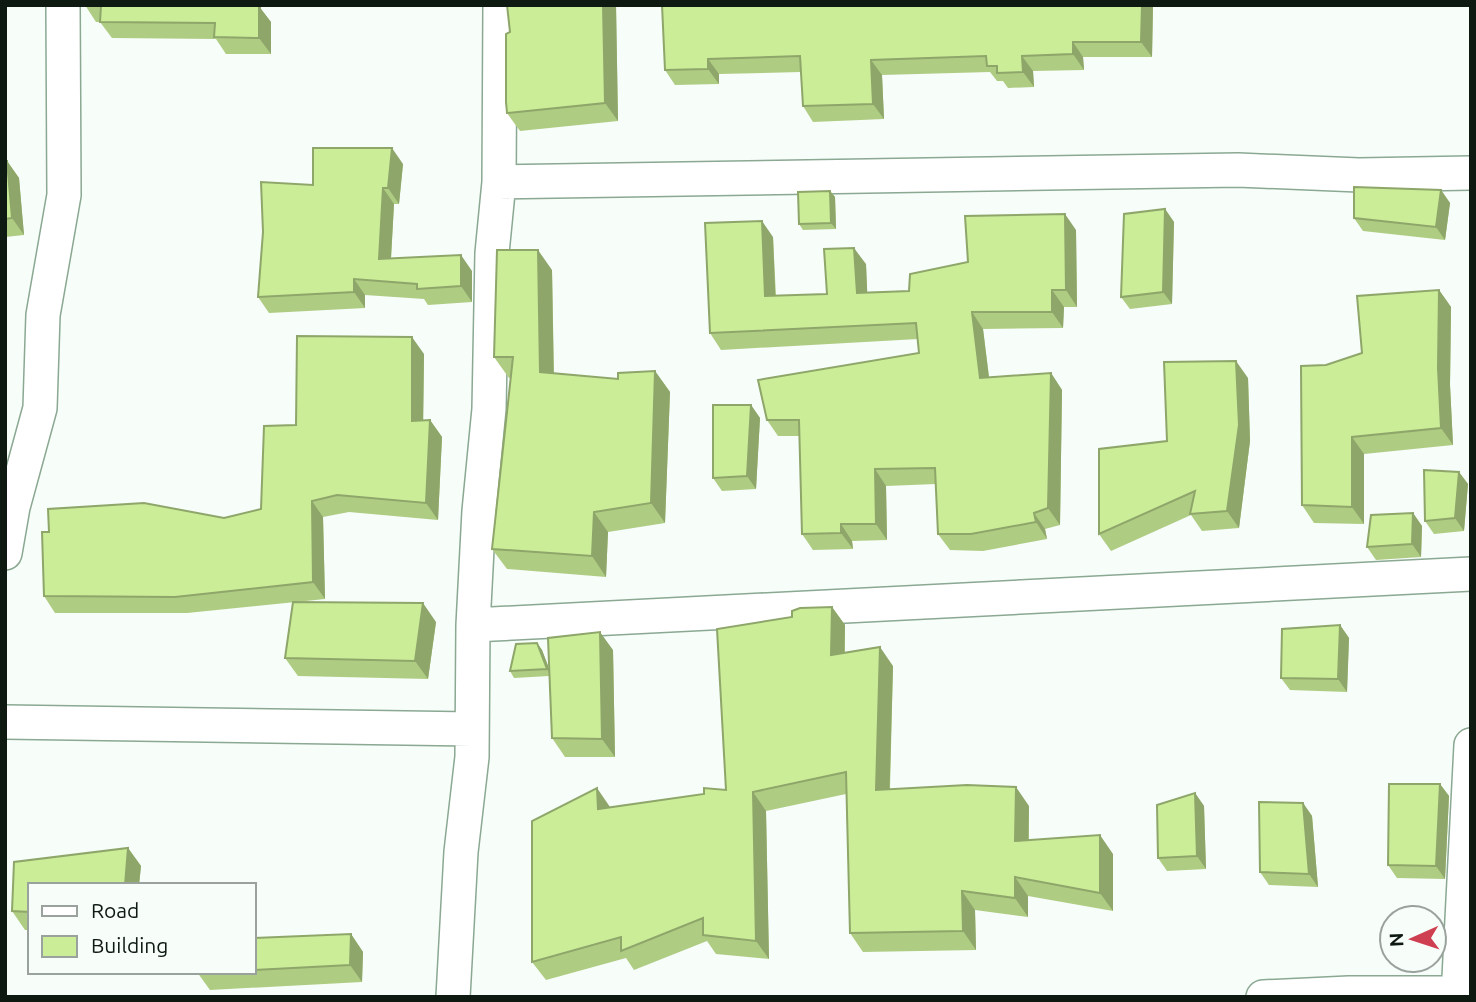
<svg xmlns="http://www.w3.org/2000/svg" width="1476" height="1002" viewBox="0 0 1476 1002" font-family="Ubuntu,sans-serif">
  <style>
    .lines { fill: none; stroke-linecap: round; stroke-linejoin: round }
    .street-casing { stroke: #8aa892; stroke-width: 36 }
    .street { stroke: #fff; stroke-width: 33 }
    .wall { fill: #afcc83 }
    .shaded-wall { fill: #8ea66a }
    .building { fill: #cbed98; stroke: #8ea66a; stroke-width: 2 }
  </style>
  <rect width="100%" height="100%" fill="#f7fdf9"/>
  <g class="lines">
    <defs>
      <path id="street" d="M499,182L1238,170L1359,175L1471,173
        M5,553L13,507L40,408L43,315L64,195L63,5
        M473,625L1471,574
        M5,722L472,729
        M453,997L461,852L472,757L473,625L479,511L489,409L492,253L499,182L500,5
        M1263,997L1349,993H1471
        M1458,997L1471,745"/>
    </defs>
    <use href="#street" class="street-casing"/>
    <use href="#street" class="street"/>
  </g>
  <path class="wall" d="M85,5L261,9L271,22V54H226L216,39L112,38L100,22H96Z
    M507,5H616L618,121L520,131L507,113L510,32Z
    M662,5H1153L1152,57H1083L1084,70L1033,71L1034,87L1008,88L1003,81H997L990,72L882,75L884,119L813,122L803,106L801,72L719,74V84L675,85L665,70Z
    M5,161H7L19,178L24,235L5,237Z
    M403,164L399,204H394L391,259L472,271V302L428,305L424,299L365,295V308L269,313L258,297L313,185Z
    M1441,190L1450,203L1445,240L1363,231L1354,218Z
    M830,191L835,197L836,229L803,230L799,224Z
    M1165,209L1174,222L1172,304L1130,309L1121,297Z
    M1076,230L1077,307H1064L1063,328L983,329L989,377L1051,373L1062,390L1060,525L1045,529L1047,539L983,551L950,550L938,534L936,484L886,486L887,540L852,541L853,549L813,550L802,534L800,436H778L767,420L919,353L918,339L721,350L710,333L773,237L776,296L827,294L866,264L867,292L909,291L968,262Z
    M552,270L554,374L618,379L655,371L670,392L665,523L608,532L606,577L507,569L492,549L511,378H509L494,357Z
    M1439,290L1451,307L1450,385L1453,445L1364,454V524L1314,523L1302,505L1326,365L1362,353Z
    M424,354L423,420H430L442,437L438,520L349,512L323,517L325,599L187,613H55L44,596L224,518L261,509L296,425Z
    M1248,378L1250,441L1239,528L1202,531L1191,515L1111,551L1099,534L1167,441Z
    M751,405L760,418L756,489L722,491L713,478Z
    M1459,472L1468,484L1464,531L1434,534L1425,521Z
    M1413,513L1422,526L1421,557L1376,560L1367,547Z
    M832,607L845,625V653L893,666L890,789L1029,806V840L1113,854V911L1028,896V917L975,910L976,950L863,952L850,933L846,794L766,811L769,959L716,954L707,941L634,970L626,958L546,980L532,962L704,794L726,790L792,617Z
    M436,622L428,679L298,676L285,658Z
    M1340,625L1349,638L1347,692L1290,690L1281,678Z
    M537,643L542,650L549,669L613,650L615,757H565L552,738L549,676L514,678L510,671Z
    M1440,784L1449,796L1445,879L1397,878L1388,865Z
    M1195,793L1204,806L1206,869L1167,871L1158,858Z
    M1303,803L1312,816L1318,887L1269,885L1260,872Z
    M128,848L141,866L139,885H30V930H25L12,911L14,862Z
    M351,934L363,952L362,982L210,990L197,972H254V938Z"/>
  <path class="shaded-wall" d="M252,5H261V9L271,22V54L259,38Z
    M603,5H616L618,121L605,103Z
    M1142,5H1153L1152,57L1141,42Z
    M1073,42L1083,57L1084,70L1073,54Z
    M1022,56L1033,71L1034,87L1023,72Z
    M708,59L719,74V84L708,69Z
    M871,60L882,75L884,119L873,104Z
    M392,148L403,164L399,204L388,188Z
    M7,161L19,178L24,235L12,218Z
    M383,188L394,204L390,275L379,259Z
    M1441,190L1450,203L1445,240L1436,227Z
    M830,191L835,197L836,229L831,223Z
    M1165,209L1174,222L1172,304L1163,292Z
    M1065,214L1076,230L1077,307L1066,290Z
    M762,221L773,237L776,313L765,296Z
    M854,248L866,264L868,309L857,293Z
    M538,250L552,270L554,393L540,372Z
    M461,255L472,271V302L461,286Z
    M354,279L365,295V308L354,292Z
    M1052,290L1064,307L1063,328L1052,312Z
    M1439,290L1451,307L1450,385L1453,445L1441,428L1438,368Z
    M972,312L983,329L991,394L980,378Z
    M412,337L424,354L423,437L412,421Z
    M1236,361L1248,378L1250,441L1239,528L1227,511Z
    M655,371L670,392L665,523L651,503Z
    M1051,373L1062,390L1060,525L1048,508Z
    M751,405L760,418L756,489L747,476Z
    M430,420L442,437L438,520L426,503Z
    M1352,437L1364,454V524L1352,507Z
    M875,469L886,486L887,540L876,524Z
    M1459,472L1468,484L1464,531L1455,518Z
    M312,501L323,517L325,599L313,582Z
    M594,512L608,532L606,577L592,556Z
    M1034,513L1045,529L1047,539L1036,522Z
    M1413,513L1422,526L1421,557L1412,544Z
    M841,524L852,541L853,549L841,533Z
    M423,603L436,622L428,679L415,661Z
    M832,607L845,625L844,674L831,655Z
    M1340,625L1349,638L1347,692L1338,679Z
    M600,632L613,650L615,757L602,739Z
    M537,643L542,650L552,676L547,669Z
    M880,647L893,666L889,809L876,790Z
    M1440,784L1449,796L1445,879L1436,866Z
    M1016,787L1029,806L1028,859L1015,841Z
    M597,788L610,807L598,809Z
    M753,792L766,811L769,959L756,941Z
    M1195,793L1204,806L1206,869L1197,856Z
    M1303,803L1312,816L1318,887L1309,874Z
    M1100,835L1113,854V911L1100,893Z
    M128,848L141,866L139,885H125Z
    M1015,877L1028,896V917L1015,898Z
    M962,891L975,910L976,950L963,931Z
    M351,934L363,952L362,982L350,965Z"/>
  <path class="building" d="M85,5H258L259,6V38L214,37L215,23L100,22L101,5Z
    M507,5H603L605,103L507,113L506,102V34L510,32Z
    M662,5H1142L1141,42H1073V54L1022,56L1023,72L997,73V66H987L986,56L871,60L873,104L803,106L800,56L708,59V69L665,70Z
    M313,148H392L388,188H383L379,259L461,255V286L417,289V284L354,279V292L258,297L263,232L261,182L313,185Z
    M5,161H7L12,218L5,219Z
    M1354,187L1441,190L1436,227L1354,218Z
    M830,191L831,223L799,224L798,192Z
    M1165,209L1163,292L1121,297L1124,214Z
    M1065,214L1066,290H1052V312H972L980,378L1051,373L1048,508L1034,513L1036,522L971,534H938L935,468L875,469L876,524H841V533L802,534L799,420H767L758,380L919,353L916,323L710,333L705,223L762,221L765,296L827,294L824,249L854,248L857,293L909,291L910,274L968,262L965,216Z
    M497,250H538L540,372L618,379V373L655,371L651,503L594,512L592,556L492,549L513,357H494Z
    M1439,290L1438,368L1441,428L1352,437V507L1302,505L1301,366L1326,365L1362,353L1357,296Z
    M297,336L412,337V421L430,420L426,503L337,495L312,501L313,582L175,597L44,596L42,532H49L48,509L144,503L224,518L261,509L264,426L296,425Z
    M1236,361L1239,425L1227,511L1190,514L1195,491L1099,534V449L1167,441L1164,362Z
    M713,405H751L747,476L713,478Z
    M1424,470L1459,472L1455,518L1425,521Z
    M1413,513L1412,544L1367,547L1371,515Z
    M293,602L423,603L415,661L285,658Z
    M832,607L831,655L880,647L876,790L967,785L1016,787L1015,841L1100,835V893L1015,877V898L962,891L963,931L850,933L846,772L753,792L756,941L703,935V918L621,951V937L532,962V821L597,788L598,809L704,794V788L726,790L717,629L792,617V611L800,608Z
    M1340,625L1338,679L1281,678L1282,629Z
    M600,632L602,739L552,738L548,638Z
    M537,643L547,669L510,671L516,644Z
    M1389,784H1440L1436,866L1388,865Z
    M1195,793L1197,856L1158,858L1157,805Z
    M1259,802L1303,803L1309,874L1260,872Z
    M128,848L125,885H30V912L12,911L14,862Z
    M351,934L350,965L254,970V938Z"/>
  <rect width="1476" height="1002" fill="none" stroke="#0d1911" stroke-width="14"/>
  <rect x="28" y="883" width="228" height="91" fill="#f7fdf9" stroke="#99a29c" stroke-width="2"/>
  <rect x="42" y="906" width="35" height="10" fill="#ffffff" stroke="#99a29c" stroke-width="2"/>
  <text x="91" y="918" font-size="21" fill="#0d1911">Road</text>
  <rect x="42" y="936" width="35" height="21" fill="#cbed98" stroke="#99a29c" stroke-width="2"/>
  <text x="91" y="953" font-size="21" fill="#0d1911">Building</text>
  <g transform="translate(1413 939) rotate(267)"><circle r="33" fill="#f7fdf9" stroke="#99a29c" stroke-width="2"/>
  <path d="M0-5L12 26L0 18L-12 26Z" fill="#cf3f52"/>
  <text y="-10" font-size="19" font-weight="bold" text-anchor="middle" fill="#0d1911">N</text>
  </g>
</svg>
